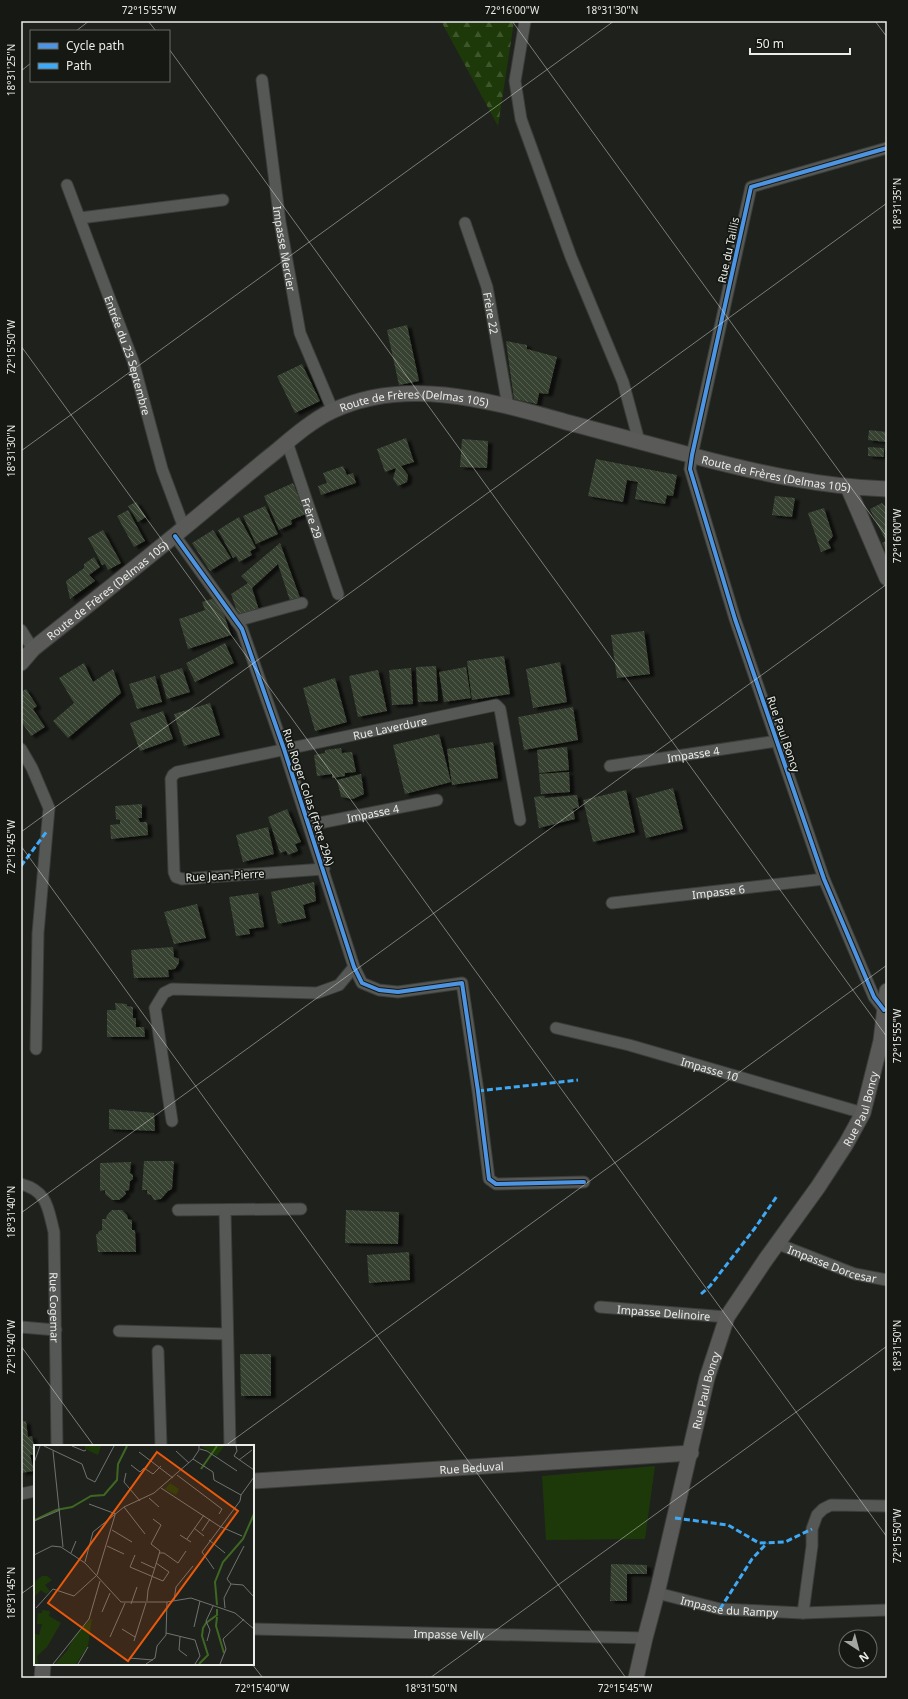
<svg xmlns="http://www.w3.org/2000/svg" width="908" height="1699" viewBox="0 0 908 1699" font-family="'Noto Sans',sans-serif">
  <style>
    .forest { fill: url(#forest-firs) }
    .garden { fill: #1e3909 }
    .building { fill: url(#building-back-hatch); filter: url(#shadow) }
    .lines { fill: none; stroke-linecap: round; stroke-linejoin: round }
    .street-casing { stroke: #3b3d3a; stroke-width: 13 }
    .secondary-casing { stroke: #3b3d3a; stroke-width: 17 }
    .street { stroke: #565856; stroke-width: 11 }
    .secondary { stroke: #5a5b58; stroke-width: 15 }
    .quiet { stroke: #3fa9f5; stroke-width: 3; stroke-dasharray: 6 3; stroke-linecap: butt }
    .cycleway-casing { stroke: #151813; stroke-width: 6 }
    .cycleway { stroke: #4d94e3; stroke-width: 4 }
    .ticks { fill: none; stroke: #eaede9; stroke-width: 1; stroke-opacity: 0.45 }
    .labels { text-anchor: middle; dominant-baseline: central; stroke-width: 3.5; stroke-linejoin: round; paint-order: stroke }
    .street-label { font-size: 11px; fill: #eaede9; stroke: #151813 }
    .inset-river { fill: none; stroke: #3e6722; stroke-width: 2 }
    .inset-road { fill: none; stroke: #70736f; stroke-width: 1 }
    .view { fill: #e8590c; fill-opacity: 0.15; stroke: #e8590c; stroke-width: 2 }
    .inset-edge { fill: none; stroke: #eaede9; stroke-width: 2 }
    .neatline { fill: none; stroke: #eaede9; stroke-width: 1.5 }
    .ticks-label { font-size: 10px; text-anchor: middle; fill: #eaede9 }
  </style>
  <defs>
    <pattern id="forest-firs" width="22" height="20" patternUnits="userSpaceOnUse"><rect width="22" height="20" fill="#1e3909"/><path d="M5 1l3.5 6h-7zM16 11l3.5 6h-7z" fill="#3f562d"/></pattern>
    <pattern id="building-back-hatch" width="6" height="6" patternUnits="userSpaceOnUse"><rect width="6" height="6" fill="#394230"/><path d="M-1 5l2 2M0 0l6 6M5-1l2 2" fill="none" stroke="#565e4e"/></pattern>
    <filter id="shadow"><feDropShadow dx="4.5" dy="2.5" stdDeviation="1" flood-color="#0009"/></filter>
  </defs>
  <rect width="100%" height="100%" fill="#1f211d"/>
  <path class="forest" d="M441,21H514L498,126Z"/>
  <path class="garden" d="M655,1466L645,1539L546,1540L542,1476Z"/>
  <path class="building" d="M407,325L419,381L399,385L387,330Z
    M506,341L527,345V349L557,357L548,394L539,393L537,404L514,399Z
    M302,364L320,401L295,413L277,376Z
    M869,430L887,432L886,442L868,440Z
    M406,438L414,462L401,466L408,475L407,482L398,486L393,479L396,468L385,472L377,449Z
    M462,439L488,441L487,468L460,467Z
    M868,447L884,448V457L868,456Z
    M596,459L677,475L673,496L667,495L665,504L635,499L638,482L627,480L623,502L588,496Z
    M343,466L347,475L353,473L356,483L321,495L318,486L327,483L323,473Z
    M293,483L306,514L291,520L292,524L279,530L264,496Z
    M775,496L795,498L792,517L772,515Z
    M136,502L146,517L138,522L128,506Z
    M882,503L887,508V553L882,543L886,541L870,509Z
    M265,506L278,534L256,544L243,516Z
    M824,508L833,536L828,542L831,548L821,552L808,513Z
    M128,510L145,541L134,547L117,516Z
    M239,517L256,548L250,551L252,555L239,562L236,556L233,558L218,530Z
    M103,530L121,563L108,570L105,564L102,565L88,538Z
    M213,530L231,558L210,571L192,543Z
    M280,543L302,603L291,604L278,564L252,588L259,610L238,614L231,594L248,583L241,576Z
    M94,557L100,567L89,575L95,581L70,599L66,581L84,568V564Z
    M218,597L231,635L188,649L179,619L205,610L202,602Z
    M644,631L650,674L617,678L611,635Z
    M225,643L234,663L195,682L186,663Z
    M504,656L510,694L472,700L467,661Z
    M560,662L567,702L533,708L526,669Z
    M84,663L93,682L113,669L121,693L68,738L53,721L74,703L59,678Z
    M436,666L438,701L418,702L416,667Z
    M466,667L471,698L444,702L439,672Z
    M182,668L190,692L167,699L160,675Z
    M411,668L413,704L392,705L389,670Z
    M378,670L387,711L358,717L349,676Z
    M155,676L162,702L137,709L129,684Z
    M335,678L347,722L315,731L303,688Z
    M26,689L37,706L33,709L45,727L31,736L21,721V692Z
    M210,703L220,735L184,746L174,714Z
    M573,707L578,740L524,750L518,717Z
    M163,711L173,739L140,751L130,723Z
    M439,734L451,782L405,794L393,745Z
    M493,742L498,778L452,785L447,749Z
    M567,747L569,770L539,773L537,750Z
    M341,748L342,753L352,752L356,772L345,773V776L332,778V774L317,776L314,755L325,753V750Z
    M569,772L570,792L541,794L539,774Z
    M361,774L364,794L353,799L341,797L337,780Z
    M673,788L683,829L646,838L636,798Z
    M626,790L635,832L593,842L583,800Z
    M577,795L579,807L573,809L575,819L539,828L534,797L544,796L545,798Z
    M142,804V818H138L140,822H147L148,835L111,839L110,825L120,824V820L116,819L115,806Z
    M287,809L301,842L295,844L298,851L288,855L286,851L280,853L268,817Z
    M268,827L274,854L243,862L236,835Z
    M314,882L316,901L303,905L306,918L278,924L271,892Z
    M258,893L264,927L249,929L250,934L236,936L229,897Z
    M197,904L206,938L174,944L164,912Z
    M173,947L174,957L179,959V963L175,969L168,970L169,977L134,978L131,950Z
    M115,1003L127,1004V1006L133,1007V1018H136V1027H144L145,1037H107V1010H116Z
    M109,1109L154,1113L155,1131L109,1129Z
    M144,1161H174L172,1189L168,1191L161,1199L154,1200L151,1195L147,1194V1190H142Z
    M131,1162L130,1173L133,1175V1179L130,1181L129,1190L125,1191L126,1194L119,1200H112L105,1194V1190L100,1191V1163Z
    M112,1210H122L127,1215L128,1219L132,1220V1230H135L136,1252H98L96,1234H98L99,1231L102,1230V1219H106L107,1215Z
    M346,1210L399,1212L398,1244L345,1243Z
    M409,1252L410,1280L369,1283L367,1255Z
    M240,1354H271V1396H241Z
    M26,1421L28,1437L32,1436L35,1451V1454L30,1455L34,1471L21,1473V1422Z
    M611,1564L647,1565V1574H627V1601H610Z"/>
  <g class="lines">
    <defs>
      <g id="street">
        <path d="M525,21L515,81L521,119L571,257L623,382L639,441"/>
        <path id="s1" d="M262,80L280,222L300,333L333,411"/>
        <path id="s2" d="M67,185L133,361L162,469L184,528"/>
        <path d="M80,218L223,200"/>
        <path id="s3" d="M465,223L487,287L508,406"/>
        <path id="s4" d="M287,442L338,594"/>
        <path d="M175,536L242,629L284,749L354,967L362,983L379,990L398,992L462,983L478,1091L489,1179L496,1184L584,1182"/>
        <path d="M236,621L302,603"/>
        <path d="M21,630L33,649"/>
        <path d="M21,749L32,768L49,808L38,933L36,1049"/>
        <path id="s5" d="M610,766L777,741"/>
        <path id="s6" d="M309,825L437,800"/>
        <path id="s7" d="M324,869L182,879L176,877L174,872L171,779L173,775L177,772L496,705L500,709L520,820"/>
        <path id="s8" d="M612,903L824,879"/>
        <path d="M884,1010L874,997L824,879L735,619L690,469L692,455L751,187L887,148"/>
        <path id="s9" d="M556,1028L629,1045L863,1113"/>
        <path d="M172,1121L155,1008L164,993L172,989L317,993L339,985L354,967"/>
        <path id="s10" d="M21,1184C48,1191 48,1209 54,1232L57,1446"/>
        <path d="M178,1210L301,1209"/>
        <path d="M225,1210L230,1446"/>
        <path id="s11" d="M778,1244L855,1274L887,1280"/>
        <path id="s12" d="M600,1307L727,1317"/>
        <path d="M21,1327L56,1330"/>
        <path d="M119,1331L227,1334"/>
        <path d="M158,1351L161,1446"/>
        <path d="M21,1494L35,1491"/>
        <path id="s13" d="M657,1593L720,1609L803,1613L887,1610"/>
        <path d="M803,1613L812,1546V1529L817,1515L823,1509L831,1505L887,1506"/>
        <path id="s14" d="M253,1629L645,1638"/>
      </g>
      <g id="secondary">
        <path d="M848,487L887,578"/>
        <path id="s15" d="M21,663L33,649C94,600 156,552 215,502C235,485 254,469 274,453C292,438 311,421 332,411C408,375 494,402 570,423C610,434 650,444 690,455C754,472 821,487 887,489"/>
        <path id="s16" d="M253,1481L691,1453"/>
        <path d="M42,1678L43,1664"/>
        <path id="s17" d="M636,1678L645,1638L657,1593L707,1378L727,1317L766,1259L818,1187L846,1144L863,1113L881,1041L887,991"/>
      </g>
    </defs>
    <use href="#street" class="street-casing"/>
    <use href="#secondary" class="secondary-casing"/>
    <use href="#street" class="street"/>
    <use href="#secondary" class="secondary"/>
    <path class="quiet" d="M21,866L47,831
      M478,1091L578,1080
      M701,1294L710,1286L755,1228L777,1196
      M675,1518L728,1525L759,1543L785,1542L812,1529
      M720,1609L752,1559L767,1543"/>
    <defs>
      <path id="cycleway" d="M175,536L242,629L284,749L354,967L362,983L379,990L398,992L462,983L478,1091L489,1179L496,1184L584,1182
        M884,1010L874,997L824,879L735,619L690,469L692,455L751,187L887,148"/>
    </defs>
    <use href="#cycleway" class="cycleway-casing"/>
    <use href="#cycleway" class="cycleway"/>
  </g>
  <path class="ticks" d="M148,21L156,31M512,21L887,537M875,21L887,37M76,31L89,21M169,49L887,1037M21,71L31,63M21,346L887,1537M21,451L614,21M21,832L887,203M21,846L626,1678M21,1213L887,584M21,1346L94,1446M225,1446L887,965M21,1594L35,1584M252,1664L263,1678M430,1678L887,1346"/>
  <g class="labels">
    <g class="street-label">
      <text stroke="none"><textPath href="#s1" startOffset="170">Impasse Mercier</textPath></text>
      <text transform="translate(728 250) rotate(-78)">Rue du Taillis</text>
      <text stroke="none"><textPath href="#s3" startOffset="94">Frère 22</textPath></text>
      <text stroke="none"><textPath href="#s2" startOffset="181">Entrée du 23 Septembre</textPath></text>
      <text stroke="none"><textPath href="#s15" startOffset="485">Route de Frères (Delmas 105)</textPath></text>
      <text stroke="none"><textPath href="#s15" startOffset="857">Route de Frères (Delmas 105)</textPath></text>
      <text stroke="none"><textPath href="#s4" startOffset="80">Frère 29</textPath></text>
      <text stroke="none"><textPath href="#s15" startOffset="113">Route de Frères (Delmas 105)</textPath></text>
      <text stroke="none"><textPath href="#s7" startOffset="474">Rue Laverdure</textPath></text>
      <text transform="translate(784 734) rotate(71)">Rue Paul Boncy</text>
      <text stroke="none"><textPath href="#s5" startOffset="84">Impasse 4</textPath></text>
      <text transform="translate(309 797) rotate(72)">Rue Roger Colas (Frère 29A)</text>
      <text stroke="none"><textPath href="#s6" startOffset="65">Impasse 4</textPath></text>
      <text transform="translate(225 875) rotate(-3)">Rue Jean-Pierre</text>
      <text stroke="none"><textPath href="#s8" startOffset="107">Impasse 6</textPath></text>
      <text stroke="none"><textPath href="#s9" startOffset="159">Impasse 10</textPath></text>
      <text stroke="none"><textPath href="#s17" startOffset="621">Rue Paul Boncy</textPath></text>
      <text stroke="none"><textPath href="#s11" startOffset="58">Impasse Dorcesar</textPath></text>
      <text stroke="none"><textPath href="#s10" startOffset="138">Rue Cogemar</textPath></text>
      <text stroke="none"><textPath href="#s12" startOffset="64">Impasse Delinoire</textPath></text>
      <text stroke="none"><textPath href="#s17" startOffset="296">Rue Paul Boncy</textPath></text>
      <text stroke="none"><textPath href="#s16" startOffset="219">Rue Beduval</textPath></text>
      <text stroke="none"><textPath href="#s13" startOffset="74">Impasse du Rampy</textPath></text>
      <text stroke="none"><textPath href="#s14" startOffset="196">Impasse Velly</textPath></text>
    </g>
  </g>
  <g transform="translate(34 1445)">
    <rect width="220" height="220" fill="#1f211d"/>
    <path d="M51,1H67L64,10L51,4ZM167,1H190L183,11ZM8,131H13L18,135L11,140L16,146L12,149L7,145L0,152V137ZM8,165L16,166L15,171L27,178L13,202L3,211L4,219H0V188L5,190L8,179H3L4,168H8Z" fill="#1e3909"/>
    <path d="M58,173L54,201L42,219H21L33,206L41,190Z" fill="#1e3909"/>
    <path d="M136,38L145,44L142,50L131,44Z" fill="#1e3909"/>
    <path class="inset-river" d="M167,24L183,1M1,75L22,65L38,62L57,51L70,50L83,35L84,19L93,1M183,160L181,137L189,117L209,94L220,69M183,172L182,181L190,208M165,219L174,210L168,191L169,183L172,178L183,170V164"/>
    <path class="inset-road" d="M10,1L48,19L53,33L61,37L80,1M38,1L50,6L52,5M202,1L203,6L200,11L220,25M166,4L173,6L203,26M19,6L29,102M142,6L155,18M105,7L139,33M159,14L179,27L180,35L207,50M205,15L218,5M0,18L6,1M97,20L106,27L110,23L119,29L127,21M92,28L90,37L106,56M143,30L188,64L185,69M127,43L185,81L208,91M207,50L220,32M115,53L125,62M55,59L82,69M90,62L111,89M0,76L26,65M160,83L170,91M78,85L98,97M168,86L176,74M146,90L157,97M153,94L170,70M175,95L191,108M73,101L90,109M37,108L42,96M125,108H130L144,118L152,106M0,110L18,101L27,102L51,118L87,157H133L157,153L201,168L220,184M101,110L96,122L129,136L135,127L122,118M51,117L59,87L90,62L120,48L159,14L165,5V1M107,117L120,123M180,124L168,107L206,56L207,50M197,139L193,134L210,101M140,155L142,142L159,121M113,156L114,145L126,106L117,99L127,80L119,74M97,159L103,142M2,163L19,144L40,151L63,130L81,70M191,163L190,153L197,139L209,140L220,152M68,167L76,148M160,182L166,156M88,184L101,192M132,188L161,195L166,211L161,219M76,192L91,158M146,192L145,205L153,211M100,196L112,158M173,196L176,185L172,176L179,161M95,213L119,215M19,219L55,174L66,136M44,219L54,202M112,219L121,213L123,201L132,190L133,157M186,219L192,204L189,194L210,174"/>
    <path class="view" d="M123,7L204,66L94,216L14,158Z"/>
    <rect width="220" height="220" class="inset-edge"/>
  </g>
  <rect width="908" height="1699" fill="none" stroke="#151813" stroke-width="44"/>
  <rect x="30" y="30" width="140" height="52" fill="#151813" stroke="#6a6d69"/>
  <rect x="38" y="43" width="20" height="6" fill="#4d94e3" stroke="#6a6d69"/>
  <text x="66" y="50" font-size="12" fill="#eaede9">Cycle path</text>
  <rect x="38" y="63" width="20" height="6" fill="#3fa9f5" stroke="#6a6d69"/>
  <text x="66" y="70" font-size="12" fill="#eaede9">Path</text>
  <g transform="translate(858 1649) rotate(144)"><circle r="19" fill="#151813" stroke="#6a6d69"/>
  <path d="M0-3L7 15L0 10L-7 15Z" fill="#a3a6a2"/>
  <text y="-6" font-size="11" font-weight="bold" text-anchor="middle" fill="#eaede9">N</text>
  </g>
  <path d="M750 48v6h100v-6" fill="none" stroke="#eaede9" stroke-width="2"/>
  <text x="756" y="48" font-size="12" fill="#eaede9" stroke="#151813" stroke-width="3" paint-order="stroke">50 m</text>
  <rect x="22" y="22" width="864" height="1655" class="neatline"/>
  <g class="ticks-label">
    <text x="149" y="14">72°15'55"W</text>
    <text x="512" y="14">72°16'00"W</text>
    <text x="612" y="14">18°31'30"N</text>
    <text transform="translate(11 70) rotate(-90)" y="4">18°31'25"N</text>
    <text transform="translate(897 204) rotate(-90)" y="4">18°31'35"N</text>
    <text transform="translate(11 347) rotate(-90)" y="4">72°15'50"W</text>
    <text transform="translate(11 451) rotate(-90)" y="4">18°31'30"N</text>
    <text transform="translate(897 536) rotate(-90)" y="4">72°16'00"W</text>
    <text transform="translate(11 847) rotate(-90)" y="4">72°15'45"W</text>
    <text transform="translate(897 1036) rotate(-90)" y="4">72°15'55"W</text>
    <text transform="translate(11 1212) rotate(-90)" y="4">18°31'40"N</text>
    <text transform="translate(897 1346) rotate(-90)" y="4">18°31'50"N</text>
    <text transform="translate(11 1347) rotate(-90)" y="4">72°15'40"W</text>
    <text transform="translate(897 1536) rotate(-90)" y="4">72°15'50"W</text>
    <text transform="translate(11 1593) rotate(-90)" y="4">18°31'45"N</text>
    <text x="262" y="1692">72°15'40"W</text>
    <text x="431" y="1692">18°31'50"N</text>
    <text x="625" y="1692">72°15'45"W</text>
  </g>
</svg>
